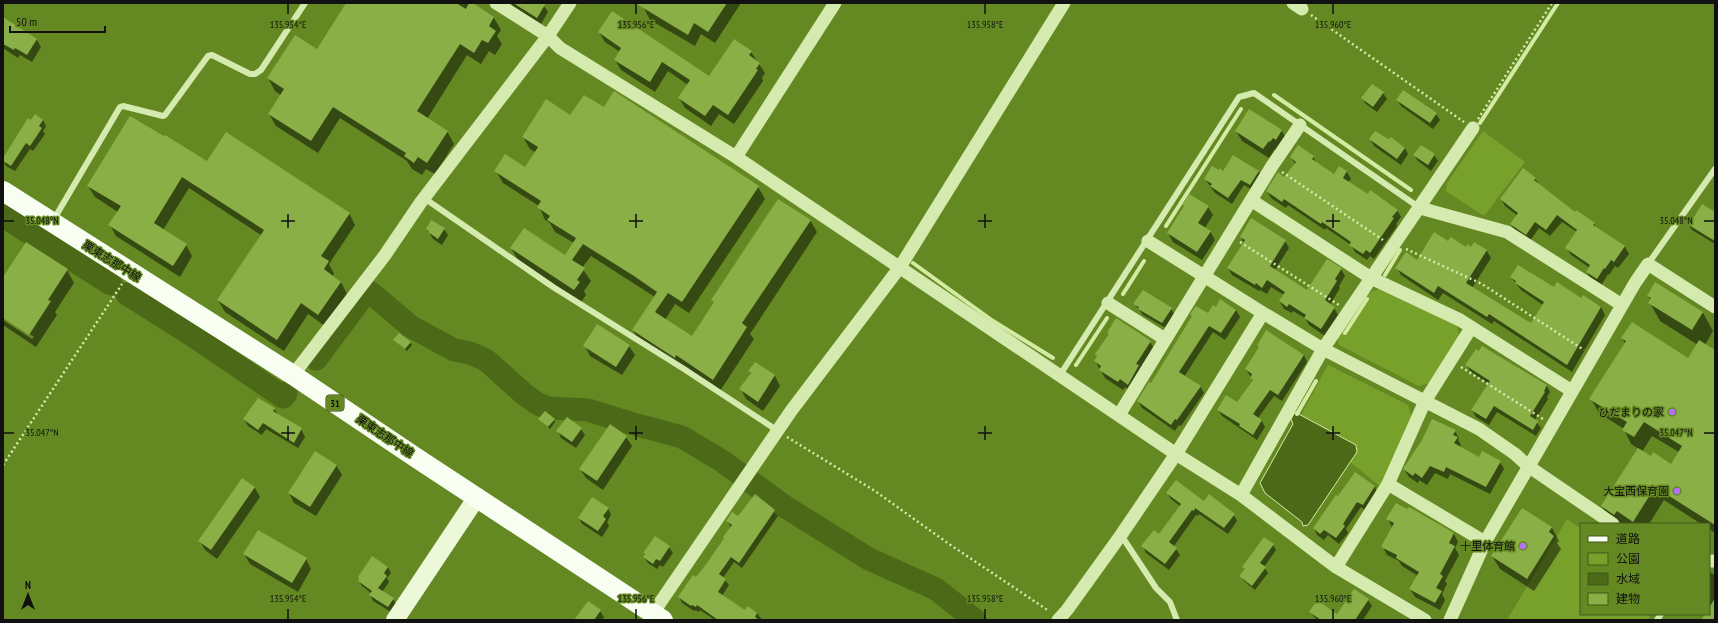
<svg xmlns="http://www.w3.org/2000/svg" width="1718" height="623" viewBox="0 0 1718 623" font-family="'PT Sans Narrow','Noto Sans JP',sans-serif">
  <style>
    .green { fill: #78a12c }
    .water { fill: #4b6917; stroke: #d3eba2 }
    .shadow { fill: #0007; fill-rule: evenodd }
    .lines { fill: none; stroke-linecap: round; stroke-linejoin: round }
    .stream { stroke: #d3eba2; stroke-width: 4 }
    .river { stroke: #4b6917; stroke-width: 23 }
    .building { fill: #8aaf46 }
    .path { stroke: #d5eaae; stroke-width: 2.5; stroke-dasharray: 2 3; stroke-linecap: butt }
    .lane { stroke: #d5eaae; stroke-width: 6 }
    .street { stroke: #d5eaae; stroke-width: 13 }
    .secondary { stroke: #edf8d9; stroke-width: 18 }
    .primary { stroke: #f9fef2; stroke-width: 20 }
    .ticks { fill: none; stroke: #111; stroke-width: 1.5 }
    .poi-dot { fill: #b470f6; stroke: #648922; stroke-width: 1.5 }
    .labels { text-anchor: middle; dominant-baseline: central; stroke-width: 3; stroke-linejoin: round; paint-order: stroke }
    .shield { fill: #648922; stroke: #2a3516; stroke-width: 1 }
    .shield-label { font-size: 10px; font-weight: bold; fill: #111 }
    .street-label { font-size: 11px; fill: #111; stroke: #648922 }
    .poi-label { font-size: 11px; fill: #111; stroke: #648922; text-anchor: end }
    .ticks-label { font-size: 10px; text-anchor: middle; fill: #111; stroke: #648922; stroke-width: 3; stroke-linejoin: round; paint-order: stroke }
  </style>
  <rect width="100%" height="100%" fill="#648922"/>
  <path class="green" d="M1483,131L1525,162L1484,216L1446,191L1447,183Z
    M1379,289L1457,325L1459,335L1430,383L1419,386L1339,345L1337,336L1368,293Z
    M1328,365L1408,405L1411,415L1381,487L1350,462L1357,452L1356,445L1301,415Z
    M1567,519L1579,527L1581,524V614H1651L1648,620H1507Z"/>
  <path class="water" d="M1295,412L1356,445L1357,452L1308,525L1303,526L1302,522L1265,493L1260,483L1293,424L1291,419Z"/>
  <path class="shadow" d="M347,3H471L494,18L501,30L497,36L502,44L495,55L489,51L481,64L467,55L427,119L447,131L454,144L435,174L426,169L422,175L412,169L407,161L340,118L318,153L276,126L269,114L281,95L275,91L268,78L318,50Z
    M511,3H539L544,6L548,12L541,24L513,6Z
    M639,3H741L715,43L701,34L695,46L650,20L644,8Z
    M3,19L37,40L41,47L32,62L20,55L18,58L3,48Z
    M599,32L709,78L751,52L765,73L762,78L763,81L734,124L719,114L711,126L685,108L679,98L688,85L668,71L655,92L621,70L615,60L620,52L605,42Z
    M1383,93L1387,99L1377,112L1366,104L1362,98Z
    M1397,100L1436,114L1440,120L1433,129L1401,106Z
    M604,109L758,187L765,199L689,313L675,304L665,320L692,338L715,303L713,300L810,220L817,232L750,334L754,339L720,391L640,342L633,330L655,297L591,256L582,268L591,281L584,291L586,295L581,302L518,260L511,248L565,256L574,243L555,232L550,223L545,220L539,206L503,183L496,171L525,168L535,152L530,149L523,137L571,116Z
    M43,120L46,126L43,131L45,134L33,151L30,149L15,171L6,166L3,160L31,122Z
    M1281,130L1287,140L1276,151L1274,150L1269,158L1242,141L1236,131Z
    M1382,135L1405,148L1408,154L1401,165L1374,146L1370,139Z
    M1421,146L1434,155L1438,161L1431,171L1418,161L1414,155Z
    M1234,156L1259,172L1262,178L1254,191L1244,185L1232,204L1215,193L1205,179L1219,172H1224Z
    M1291,157H1313L1317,164L1334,175L1340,167L1347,172L1351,179L1348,182L1368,195L1397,210L1401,217L1396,224L1397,226L1374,259L1370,256L1367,260L1355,252L1351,245L1326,228L1325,230L1288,205L1286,208L1271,198L1267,191L1284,178L1295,164Z
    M207,162L349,213L355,225L329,264L334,274L332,277L341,282L347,294L325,326L308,314L284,351L225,312L218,300L261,235L189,188L163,230L186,245L192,256L180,277L116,236L110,225L118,212L95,197L88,186Z
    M1535,178L1539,185L1575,213L1594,224L1597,229L1625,247L1629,254L1618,268L1615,266L1609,275L1608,274L1601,286L1591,279L1587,272L1590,268L1571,255L1567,248L1577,232L1562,222L1550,236L1539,228L1530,241L1515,231L1511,224L1518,216L1505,206L1501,199Z
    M1183,205L1208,207L1213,215L1205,228L1210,231L1215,240L1202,260L1173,242L1168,233L1184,207Z
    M1715,213V244L1692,230L1688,224L1694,218Z
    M427,229H444L448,235L442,245L433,239Z
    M1241,237L1285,241L1289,248L1275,270L1307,292L1341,269L1345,276L1339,286L1340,288L1330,305L1334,308L1338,315L1325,336L1309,325L1305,318L1293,311L1292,313L1284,309L1280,302L1284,295L1271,287L1267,294L1260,290L1259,291L1232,275L1228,268L1244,243Z
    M1449,243L1466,248H1471L1475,243L1487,251L1491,258L1472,288L1531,324L1543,305L1521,290L1511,277L1554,288L1601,307L1605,315L1572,372L1494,321L1492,324L1443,293L1438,300L1401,275L1397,268L1417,261Z
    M67,270L74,283L55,312L57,315L36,347L3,325V320L32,339L34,337L3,317V278Z
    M1648,296L1703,313L1713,331L1705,345L1715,351V533L1709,529V524H1701L1664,500L1649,524H1616L1610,520L1602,506L1639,449L1631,444L1624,429L1599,413L1591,399L1625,343L1622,338L1688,359L1698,345L1660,321L1650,303L1651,301ZM1652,436L1679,452L1671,465L1651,458L1642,452Z
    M1135,304L1171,309L1175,315L1166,328L1143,315Z
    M1216,308L1236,310L1240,317L1225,340L1213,332L1184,377L1200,386L1204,393L1181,426L1179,425L1175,431L1142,408L1138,401L1208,314Z
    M395,341L410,342L412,345L407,351Z
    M1150,342L1155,350L1133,392L1125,387L1123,390L1105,378L1095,361L1098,357Z
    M585,346H629L635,355L622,375L590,356Z
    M1258,346L1304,355L1307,362L1282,401L1274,396L1258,418L1262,421L1265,427L1257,440L1222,416L1218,410L1237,404L1253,381L1246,369L1260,349Z
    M755,363L775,376L780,386L763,411L746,399L741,389L751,374L749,371Z
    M1467,365L1547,386L1550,392L1547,397L1548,399L1535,420L1541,428L1536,436L1497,412L1489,425L1476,417L1472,410L1489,384L1470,371Z
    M258,399L274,409L278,414L301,429L305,437L298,448L266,429L262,435L248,426L244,419Z
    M540,420H554L555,422L550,429Z
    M581,429L585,435L576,448L561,438L558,431Z
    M1455,431L1459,438L1458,440L1461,445L1460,448L1479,458L1500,462L1504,469L1490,494L1450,474L1448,479L1435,473L1427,485L1419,480L1418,483L1409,477L1404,469Z
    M626,437L632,446L603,490L586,478L580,469Z
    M336,465L342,475L316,516L294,503L289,493Z
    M1355,473L1375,487L1378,493L1366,511L1361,507L1346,529L1348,533L1339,544L1328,535L1324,540L1317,535L1314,528L1339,497Z
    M243,479L255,488L260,497L217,559L205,550L200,541Z
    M1167,493L1204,502L1234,515L1237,521L1228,534L1199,514L1198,516L1196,515L1174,546L1180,555L1169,570L1146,553L1143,546L1159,536L1180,506L1171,499Z
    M755,495L775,511L778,516L742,568L734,562L723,578L729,585L722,596L745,612L757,613L762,620H715L700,610L699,612L695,610L694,611L682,603L679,597L706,566L731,527L727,521L738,517Z
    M608,508L611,515L607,522L609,526L602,537L582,524L579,518Z
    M1409,508L1454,534L1458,542L1455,548L1459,555L1445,581L1447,584L1442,594L1445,600L1440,610L1415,597L1410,589L1418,576L1402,566L1399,561L1387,555L1383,547L1392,527L1388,519L1408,511Z
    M1522,509L1552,528L1559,541L1557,543L1561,549L1534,591L1500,569L1492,556Z
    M1273,545L1276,550L1264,567L1268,573L1255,590L1244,581L1241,576L1245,570L1244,567Z
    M669,547L673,553L663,567L660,565L657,569L648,563L644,557V553Z
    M244,554L306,559L311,569L298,592L250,564Z
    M388,567L391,573L387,578L389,582L382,592L393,599L396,604L391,612L373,601L370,595L371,593L362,586L359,581Z
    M1709,572L1715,575V620H1703L1706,615L1704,614H1709Z
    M1354,590L1368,600L1372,606L1363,620H1317L1310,612L1337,615Z
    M588,602L600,611L604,617L602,620H577Z"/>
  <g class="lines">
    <path class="stream" d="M1274,95L1411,190
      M1480,123L1558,3
      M1166,226L1241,109
      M913,263L993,321L1053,358
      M1385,275L1400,250
      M1123,294L1144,261
      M1345,333L1367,299
      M1076,365L1107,318
      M1297,414L1316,381"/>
    <path class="river" d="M3,216L111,284
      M127,294L195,337L283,397L286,393
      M316,359L366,292H370L410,326L454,350L470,353L486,360L524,394L538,404L548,408L588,410L630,423L682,437L722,461L787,508L869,559L936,589L975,620"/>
  </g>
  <path class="building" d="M346,3H456L466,9L469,3H473L494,17L489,26L496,31L488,43L482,40L474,53L460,44L417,111L448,131L427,163L418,157L414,163L404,156L406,153L333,107L311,141L268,114L284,89L267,78L295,35L317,49Z
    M513,3H546L537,18Z
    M635,3H727L708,32L694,23L688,35Z
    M612,11L709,76L734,39L752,51L749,55L760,63L756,69L758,70L728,115L713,105L705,116L678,98L690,80L662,62L650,82L614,60L621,48L598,32Z
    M3,17L37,39L27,55L15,48L14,50L3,44Z
    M1372,84L1384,92L1373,107L1361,98Z
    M1403,90L1437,113L1430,123L1396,100Z
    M614,91L759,186L682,302L668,293L655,312L692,336L714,302L711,300L778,199L811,220L742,323L747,327L713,380L676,355L675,358L632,330L657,292L634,276L583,244L572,260L585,268L577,280L580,282L574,290L510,248L524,228L565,255L576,238L547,220L550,216L537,207L541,201L494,171L505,154L525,167L538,147L522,137L546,99L570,115L584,95L604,107Z
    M1249,109L1282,130L1276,140L1273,138L1270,142L1269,141L1263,149L1235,131Z
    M35,114L43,120L39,126L42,128L30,146L26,143L11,166L3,161V158L28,118L31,120Z
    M130,116L164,136L165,135L207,161L226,132L350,213L321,256L329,261L324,269L341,282L318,315L301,303L277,340L217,300L264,230L182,177L154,223L187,244L173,266L108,225L121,206L87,186Z
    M1375,131L1389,139L1391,137L1405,148L1397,159L1369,139Z
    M1298,145L1314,156L1312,159L1334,174L1339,166L1347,171L1343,178L1368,194L1370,190L1398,210L1392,217L1394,218L1370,253L1366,250L1363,254L1349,245L1351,242L1322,222L1321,224L1284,199L1282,202L1266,191L1278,172L1284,177L1296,162L1290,157Z
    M1421,145L1435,154L1428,165L1413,155Z
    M1233,155L1259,171L1250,185L1241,180L1228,198L1210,186L1212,184L1204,179L1212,166L1219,170L1220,168L1223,171Z
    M1523,168L1536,178L1534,180L1575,212L1576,210L1595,223L1593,225L1625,246L1614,262L1611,260L1605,269L1604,268L1597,279L1586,272L1590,265L1565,248L1577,230L1557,215L1546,230L1535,222L1526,235L1510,224L1518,213L1500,199Z
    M1189,194L1209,206L1198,223L1211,231L1197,252L1167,233L1184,206L1182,205Z
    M1702,204L1715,212V241L1687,224L1692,215L1694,217Z
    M1251,218L1286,240L1270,266L1307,290L1327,259L1342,268L1335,279L1337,281L1325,300L1335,307L1321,329L1304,318L1306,315L1289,304L1287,307L1279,301L1285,292L1267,280L1262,288L1256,283L1255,285L1227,268L1245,240L1240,237Z
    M431,220L445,228L438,239L428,232L429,231L426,229Z
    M1434,232L1448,241L1451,237L1466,247L1467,244L1471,247L1474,242L1487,250L1466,283L1531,323L1544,302L1515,283L1516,281L1510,277L1518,265L1554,287L1557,282L1581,298L1583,295L1601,307L1567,365L1489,314L1487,317L1438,286L1434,293L1395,268L1406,252L1417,260Z
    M26,242L68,269L48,300L51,301L29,335L3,318V277Z
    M1655,282L1703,312L1692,330L1648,303L1651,298L1647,296Z
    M1143,290L1172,308L1162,323L1138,309L1139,307L1133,304Z
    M1220,299L1236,310L1221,333L1209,326L1179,372L1201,386L1177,420L1175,419L1171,425L1137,401L1149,382L1151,383L1170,352L1192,316L1190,314L1196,306L1208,313L1213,305L1216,307Z
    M1116,318L1151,341L1136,364L1139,365L1128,385L1120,379L1118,382L1099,370L1101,366L1094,361L1097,356L1095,354L1109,334L1107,333Z
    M1632,322L1688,358L1699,340L1715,350V525L1655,487L1633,522L1617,511L1614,515L1601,506L1638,448L1651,456L1653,452L1671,464L1682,446L1644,422L1634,437L1622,430L1627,422L1589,399L1626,341L1621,338Z
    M597,324L630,345L616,367L583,346Z
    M1266,330L1304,355L1278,395L1270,390L1253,414L1262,420L1253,435L1239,426L1240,424L1217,410L1226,395L1237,402L1253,380L1250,378L1252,374L1245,369L1259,347L1257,346Z
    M399,333L411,342L405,349L393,340Z
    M1482,346L1547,385L1544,391L1545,392L1530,416L1538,421L1533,430L1494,406L1486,419L1471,410L1490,381L1465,365L1476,349L1479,351Z
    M755,362L775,375L758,402L739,389L751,373L748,371Z
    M258,398L275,408L273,411L302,428L294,443L263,423L258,430L243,419Z
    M545,411L555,419L548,427L538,419Z
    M567,417L582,428L572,442L556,431Z
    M1432,419L1456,430L1453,435L1458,437L1454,443L1479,457L1482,451L1501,461L1486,487L1446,467L1444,472L1430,466L1422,478L1415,473L1413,476L1403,469L1422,440Z
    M610,424L627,436L597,481L579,469Z
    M315,451L337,465L310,507L288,493Z
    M1355,472L1375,486L1363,505L1357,502L1343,524L1345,526L1336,538L1324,530L1320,534L1313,528L1336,495L1338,496Z
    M242,478L255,487L211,550L198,541Z
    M1176,480L1204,501L1209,494L1235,514L1224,528L1195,508L1194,511L1192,510L1169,542L1177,548L1165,564L1141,546L1154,530L1159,534L1181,504L1166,493Z
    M755,494L775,510L739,563L731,557L719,574L726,579L718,592L745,610L748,606L757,613L755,617L759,620H718L697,605L696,607L692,605L691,606L678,597L693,575L696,577L705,566L724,538L723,537L732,525L726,521L732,512L738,516Z
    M592,497L609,508L603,516L606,519L598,531L578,518Z
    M1396,503L1407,509L1409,507L1454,533L1449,543L1455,546L1440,574L1443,576L1436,588L1442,591L1435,603L1409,589L1419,572L1396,558L1397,555L1381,547L1394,523L1386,519Z
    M1522,508L1552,527L1549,532L1554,536L1527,579L1491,556Z
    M258,530L307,558L292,583L243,554Z
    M655,536L670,546L660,561L656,559L653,564L643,557L645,554L643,553Z
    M1264,537L1274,544L1260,563L1266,567L1252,586L1239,576L1245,569L1242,567Z
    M372,556L388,567L384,573L387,576L378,588L394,598L388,607L369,595L372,591L358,581L359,579L358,577Z
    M1354,589L1369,599L1355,620H1321L1309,612L1317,600L1337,614Z
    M1715,598V620H1701L1705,614H1709V608Z
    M588,601L601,610L594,620H574Z"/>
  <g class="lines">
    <path class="path" d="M1311,15L1464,122
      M1478,119L1552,3
      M1282,172L1383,240
      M1240,242L1339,305
      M1406,249L1482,284L1584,350
      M1461,367L1543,419
      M787,437L875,491L949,544L1049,611
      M3,465L122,284"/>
    <path class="lane" d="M424,198L553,287L684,369L778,431
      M54,219L120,107L123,106L163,116L165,115L208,56L212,55L250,74H255L261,70L305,3
      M1648,264L1715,169
      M1060,375L1239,97L1254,93L1420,208
      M1121,535L1156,588L1170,602L1177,620
      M1657,620L1661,614"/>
    <path class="street" d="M496,3L548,36L560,48L736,157L1176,454L1241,495L1336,567L1425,620
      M1293,3L1302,9
      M736,157L835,3
      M1251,200L1371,278L1460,320L1572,391
      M1420,208L1507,232L1622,305
      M1148,241L1263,313
      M1108,303L1165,339
      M293,375L385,255L421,202L548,36L570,3
      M1119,415L1272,166L1300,125
      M1388,484L1485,542
      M1241,495L1323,349L1473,128
      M1709,561H1715
      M1336,567L1388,484L1425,401L1471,328
      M653,613L791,411L900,267L1064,3
      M1058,620L1067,610L1121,535L1176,454L1263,313L1323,349L1479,429L1515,454L1528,466L1613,524
      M1450,620L1485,542L1635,283L1648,264L1715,307"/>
    <path class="secondary" d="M395,620L477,497"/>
    <path class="primary" d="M3,191L293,375L415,457L663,620"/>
  </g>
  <path class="ticks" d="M288,4V14M636,4V14M985,4V14M1333,4V14M288,214V228M636,214V228M985,214V228M1333,214V228M4,221H14M281,221H295M629,221H643M978,221H992M1326,221H1340M1704,221H1714M288,426V440M636,426V440M985,426V440M1333,426V440M4,433H14M281,433H295M629,433H643M978,433H992M1326,433H1340M1704,433H1714M288,609V619M636,609V619M985,609V619M1333,609V619"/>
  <g class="poi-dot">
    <circle cx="1672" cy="412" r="4"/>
    <circle cx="1677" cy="491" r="4"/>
    <circle cx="1523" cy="546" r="4"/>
  </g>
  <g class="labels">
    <rect class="shield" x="326" y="395" width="18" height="16" rx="3"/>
    <g class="shield-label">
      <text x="335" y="403">31</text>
    </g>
    <g class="street-label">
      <text transform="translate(112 261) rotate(32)">栗東志那中線</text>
      <text transform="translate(385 436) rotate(34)">栗東志那中線</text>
    </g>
    <g class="poi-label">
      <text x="1664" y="412">ひだまりの家</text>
      <text x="1669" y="491">大宝西保育園</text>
      <text x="1515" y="546">十里体育館</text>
    </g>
  </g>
  <g class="ticks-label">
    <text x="288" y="28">135.954°E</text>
    <text x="636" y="28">135.956°E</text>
    <text x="985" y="28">135.958°E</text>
    <text x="1333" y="28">135.960°E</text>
    <text x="42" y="224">35.048°N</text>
    <text x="1676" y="224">35.048°N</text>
    <text x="42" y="436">35.047°N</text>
    <text x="1676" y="436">35.047°N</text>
    <text x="288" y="602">135.954°E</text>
    <text x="636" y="602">135.956°E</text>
    <text x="985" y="602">135.958°E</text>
    <text x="1333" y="602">135.960°E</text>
  </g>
  <rect width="1718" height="623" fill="none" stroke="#111111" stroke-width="8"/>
  <rect x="1580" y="523" width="130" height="92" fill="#648922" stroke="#43591b"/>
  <rect x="1588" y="536" width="20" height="6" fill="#f9fef2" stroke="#43591b"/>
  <text x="1616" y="543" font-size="12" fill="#111111">道路</text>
  <rect x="1588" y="553" width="20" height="12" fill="#78a12c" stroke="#43591b"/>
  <text x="1616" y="563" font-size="12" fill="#111111">公園</text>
  <rect x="1588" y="573" width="20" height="12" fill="#4b6917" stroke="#43591b"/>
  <text x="1616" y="583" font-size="12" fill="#111111">水域</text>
  <rect x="1588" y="593" width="20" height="12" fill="#8aaf46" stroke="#43591b"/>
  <text x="1616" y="603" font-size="12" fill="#111111">建物</text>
  <g transform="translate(28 595)" stroke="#648922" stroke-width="3" paint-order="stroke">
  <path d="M0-3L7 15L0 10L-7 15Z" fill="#111111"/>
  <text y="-6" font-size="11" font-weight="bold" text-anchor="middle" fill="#111111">N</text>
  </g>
  <path d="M10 26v6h95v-6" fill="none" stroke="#111111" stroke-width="2"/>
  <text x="16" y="26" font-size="12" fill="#111111" stroke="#648922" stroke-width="3" paint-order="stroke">50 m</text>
</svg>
